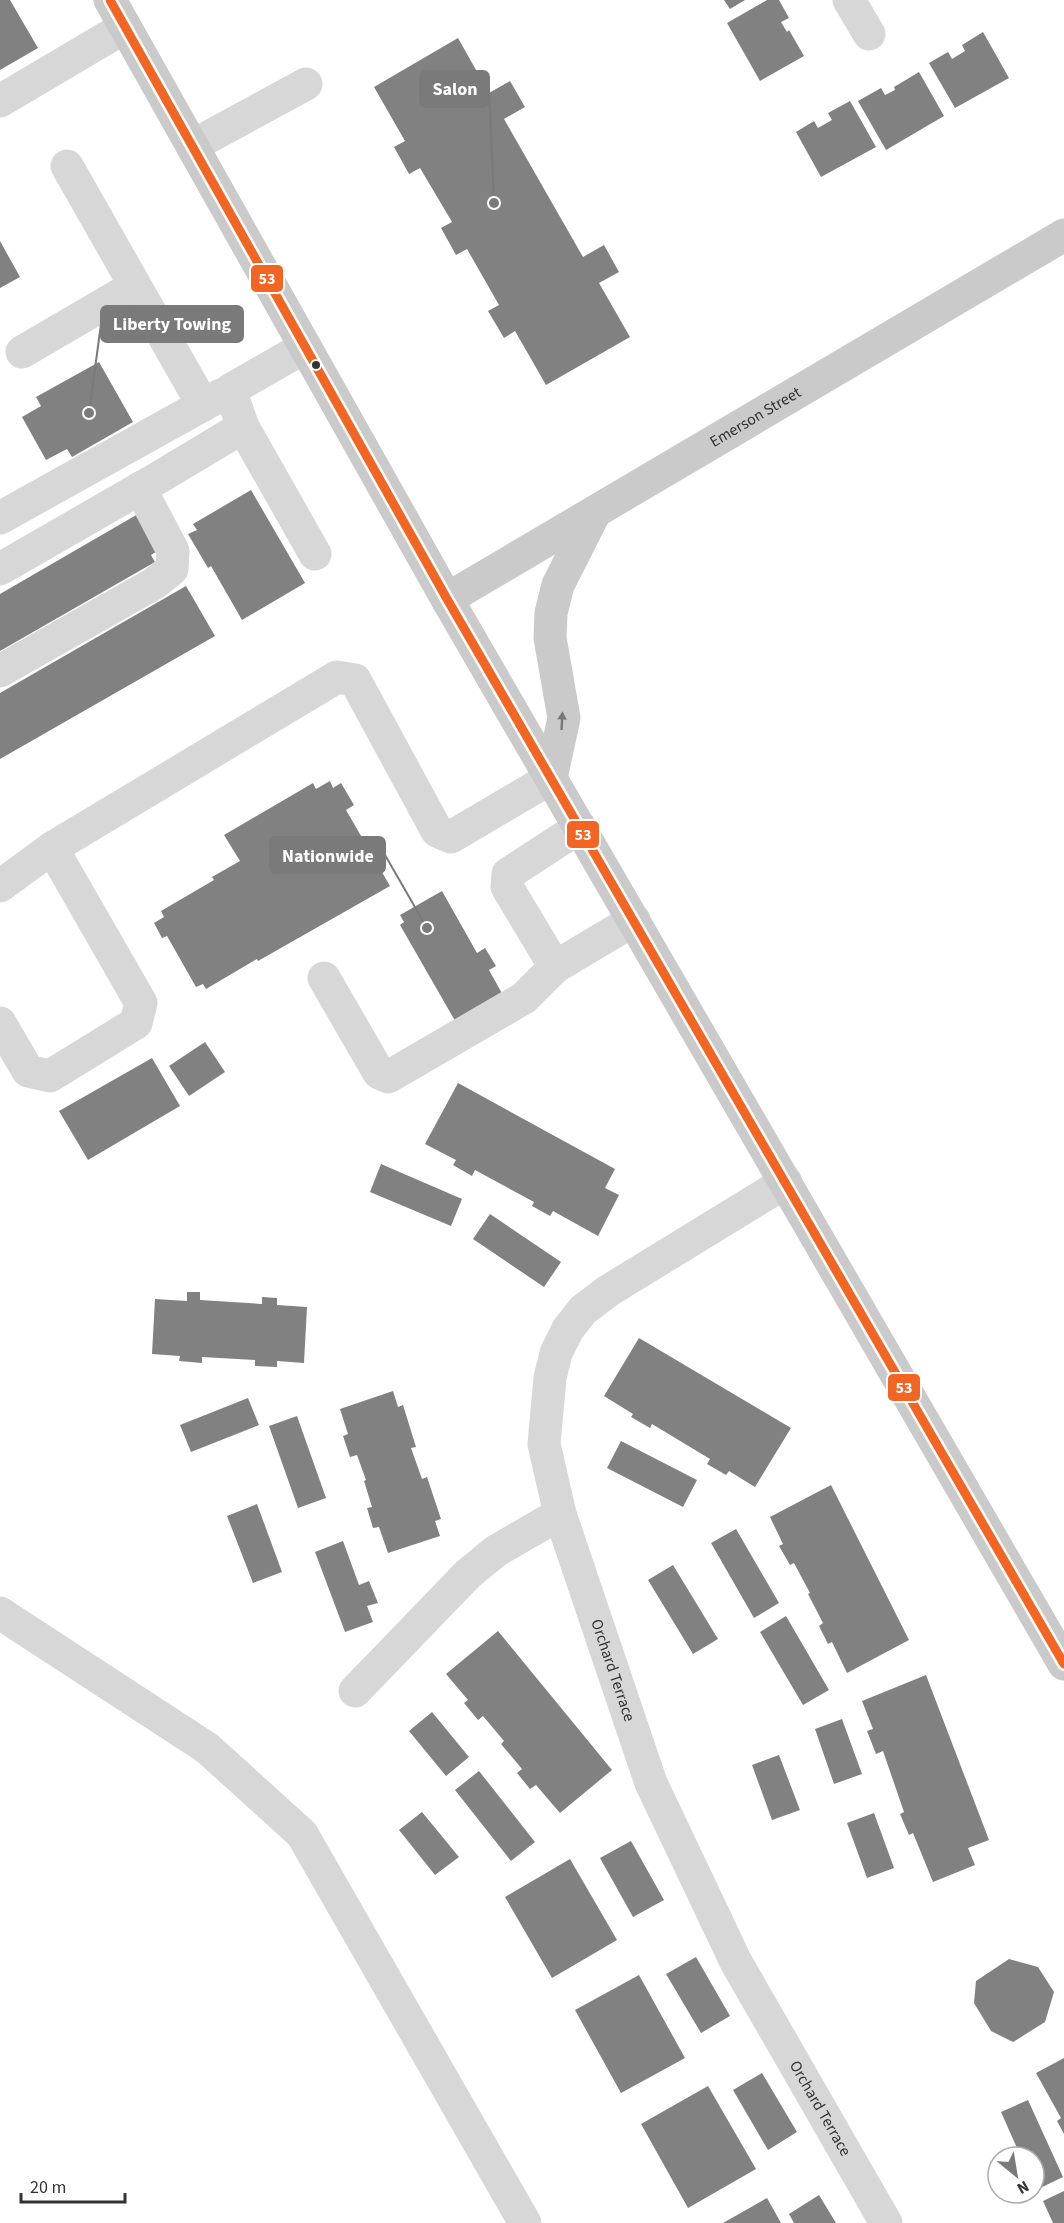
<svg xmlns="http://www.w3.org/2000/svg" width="1064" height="2223" viewBox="0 0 1064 2223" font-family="'Source Sans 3',sans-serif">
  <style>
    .building { fill: #818181 }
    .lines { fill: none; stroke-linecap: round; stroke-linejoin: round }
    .minor { stroke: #d7d7d7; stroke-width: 33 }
    .major { stroke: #cacaca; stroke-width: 33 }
    .bus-1-casing { stroke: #fff; stroke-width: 14 }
    .bus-1 { stroke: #f26522; stroke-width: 9 }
    .oneway { fill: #777 }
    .bus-dot { fill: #333; stroke: #fff; stroke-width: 2 }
    .labels { text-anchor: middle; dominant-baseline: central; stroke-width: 6; stroke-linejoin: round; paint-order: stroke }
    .street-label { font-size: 16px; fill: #333; stroke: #fff }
    .leader { fill: none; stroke: #7a7a7a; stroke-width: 2 }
    .callout-dot { fill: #7a7a7a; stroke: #fff; stroke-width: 2 }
    .callout { fill: #7a7a7a; stroke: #7a7a7a; stroke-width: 2 }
    .callout-label { font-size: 18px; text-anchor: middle; font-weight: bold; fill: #fff }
    .line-badge { stroke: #fff; stroke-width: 2 }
    .badge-label { font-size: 16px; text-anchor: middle; font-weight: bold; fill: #fff }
  </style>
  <rect width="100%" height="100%" fill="#fff"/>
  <path class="building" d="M0,0H10L38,48L0,70Z
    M724,0H745L730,9Z
    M767,0H779L789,18L781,22L787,32L789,30L804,56L760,81L727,23Z
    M983,32L1009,78L955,108L929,63L948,52L952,59L965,51L962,45Z
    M458,38L489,93L510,81L525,107L504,119L583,257L604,245L619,272L599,283L630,337L546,385L515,331L504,338L488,311L499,305L467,249L456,255L441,228L452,222L420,168L409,174L394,147L405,141L374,87Z
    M919,72L944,116L886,150L858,101L881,88L885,95L895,90L894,87Z
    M850,101L876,147L821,177L796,132L814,121L818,128L832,120L828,113Z
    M0,241L20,277L0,288Z
    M99,362L133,422L72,457L67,449L46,460L22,417L41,406L36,397Z
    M251,490L305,583L242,620L211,566L208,568L188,534L197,530L193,524Z
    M138,514L159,550L151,555L155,562L0,651V594Z
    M186,586L215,636L0,759V693Z
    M330,781L333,788L341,783L354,805L346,810L390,886L258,961L257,959L206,989L203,984L196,987L167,936L162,938L154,923L164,917L161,911L214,880L212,877L240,861L224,835L313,783L316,789Z
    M442,891L477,953L485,948L496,966L489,970L504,997L458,1026L400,925L404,922L400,915Z
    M205,1042L225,1072L189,1096L169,1066Z
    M152,1058L180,1106L88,1160L59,1111Z
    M458,1083L615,1169L605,1188L619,1195L598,1236L553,1211L550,1216L532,1206L534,1202L475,1170L472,1176L453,1165L456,1160L425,1144Z
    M381,1164L462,1199L451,1226L370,1192Z
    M490,1214L561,1262L544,1287L473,1239Z
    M187,1292H200V1300L262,1304V1297L277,1298V1305L307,1307L304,1363L277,1361V1367L255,1366V1360L202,1357V1363L179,1361L180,1356L152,1354L155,1299L187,1301Z
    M639,1338L791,1428L755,1487L729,1471L726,1475L707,1464L710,1459L652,1424L650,1428L631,1417L633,1414L604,1396Z
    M393,1391L398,1407L403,1405L416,1447L411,1448L422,1479L427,1477L441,1519L435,1521L440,1536L388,1553L379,1527L373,1528L367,1508L372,1507L364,1481L366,1480L357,1455L350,1457L343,1436L348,1434L340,1409Z
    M248,1398L259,1425L191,1452L180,1425Z
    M297,1416L326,1498L298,1508L269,1426Z
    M621,1441L697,1480L683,1507L607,1468Z
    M831,1485L909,1640L847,1673L832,1642L828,1644L819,1626L823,1623L808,1594L810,1593L794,1563L790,1565L779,1546L783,1544L770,1517Z
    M257,1504L282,1572L253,1583L227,1516Z
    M736,1529L779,1603L754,1618L711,1543Z
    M343,1541L359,1585L369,1581L378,1603L367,1606L373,1622L345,1632L315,1552Z
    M673,1565L718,1639L693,1654L648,1580Z
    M786,1616L829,1690L803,1705L760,1632Z
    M498,1631L612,1770L560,1813L536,1785L530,1789L517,1773L522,1769L501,1744L504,1741L483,1716L478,1720L464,1703L468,1700L446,1674Z
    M926,1675L989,1840L968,1848L975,1865L933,1882L913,1833L909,1835L900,1814L904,1812L883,1751L876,1754L867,1731L873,1729L862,1701Z
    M432,1712L469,1757L446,1776L409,1731Z
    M842,1719L862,1774L834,1784L815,1729Z
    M779,1755L800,1810L772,1820L752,1765Z
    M479,1771L535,1842L511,1861L455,1790Z
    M422,1812L459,1857L435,1875L399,1830Z
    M874,1813L894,1868L867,1878L847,1823Z
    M631,1841L664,1900L633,1917L600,1858Z
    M570,1859L617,1940L552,1978L505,1897Z
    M696,1957L730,2016L701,2033L666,1974Z
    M1009,1959L1038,1967L1054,1992L1045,2022L1013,2042L991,2031L974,2003L976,1981Z
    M639,1975L685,2058L621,2093L575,2010Z
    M1064,2058V2134L1057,2121L1061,2118L1036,2073Z
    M762,2073L797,2132L768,2150L733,2090Z
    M708,2086L756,2169L688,2208L641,2124Z
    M1028,2100L1063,2177L1036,2190L1034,2185V2157H1021L1001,2112Z
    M1064,2191V2223H1053L1043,2201Z
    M819,2195L836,2223H794L789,2214Z
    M767,2198L781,2223H723Z"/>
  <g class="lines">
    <g class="minor">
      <path d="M849,0L869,34"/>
      <path d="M0,101L125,27"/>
      <path d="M192,146L306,84"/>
      <path d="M67,166L203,405"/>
      <path d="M305,347L230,390L243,427L315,554"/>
      <path d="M22,352L135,286"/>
      <path d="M0,518L221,395"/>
      <path d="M0,569L158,478L243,427"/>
      <path d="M0,671L155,583L172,569L173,551L140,488"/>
      <path d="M0,886L52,848L337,677L355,680L437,831L451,837L551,778"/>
      <path d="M555,967L507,887L508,874L580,827"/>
      <path d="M324,978L379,1073L388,1077L524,998L555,967L634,920"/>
      <path d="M0,1023L28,1071L50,1076L136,1023L141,1003L52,848"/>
      <path id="s1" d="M786,1182L608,1291L583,1310L568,1329L556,1353L550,1378L544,1444L560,1514L651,1783L736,1962L886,2223"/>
      <path d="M0,1613L207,1748L302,1834L525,2223"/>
      <path d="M355,1691L468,1574L496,1551L560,1514"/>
    </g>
    <g class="major">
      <path d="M110,0L447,599L1064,1664"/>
      <path id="s2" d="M447,599L1064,235"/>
      <path d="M551,778L564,718L550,638L551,613L558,585L595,512"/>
    </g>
    <defs>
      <path id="bus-1" d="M110,0L447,599L1064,1664"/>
    </defs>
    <use href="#bus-1" class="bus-1-casing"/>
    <use href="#bus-1" class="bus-1"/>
  </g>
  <defs><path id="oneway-solid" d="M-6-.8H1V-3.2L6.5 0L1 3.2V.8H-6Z" transform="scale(1.5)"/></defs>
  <use class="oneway" href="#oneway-solid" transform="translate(562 721) rotate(-87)"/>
  <circle class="bus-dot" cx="316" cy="365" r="5"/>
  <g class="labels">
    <g class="street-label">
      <text stroke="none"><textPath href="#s2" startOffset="358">Emerson Street</textPath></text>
      <text stroke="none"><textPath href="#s1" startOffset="620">Orchard Terrace</textPath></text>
      <text stroke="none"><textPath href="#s1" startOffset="1106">Orchard Terrace</textPath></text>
    </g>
  </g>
  <path class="leader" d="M494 203L489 89M89 413L101 324M427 928L385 855"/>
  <g class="callout-dot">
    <circle cx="494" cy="203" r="6"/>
    <circle cx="89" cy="413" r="6"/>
    <circle cx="427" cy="928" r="6"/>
  </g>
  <g class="callout">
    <rect x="420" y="71" width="69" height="36" rx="6"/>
    <rect x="101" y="306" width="142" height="36" rx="6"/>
    <rect x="270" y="837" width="115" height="36" rx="6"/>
  </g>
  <g class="callout-label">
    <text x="455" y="95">Salon</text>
    <text x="172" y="330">Liberty Towing</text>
    <text x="328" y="862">Nationwide</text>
  </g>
  <g class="line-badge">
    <rect x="250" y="264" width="34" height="29" rx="6" fill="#f26522"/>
    <rect x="566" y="820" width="34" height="29" rx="6" fill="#f26522"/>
    <rect x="887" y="1373" width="34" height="29" rx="6" fill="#f26522"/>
  </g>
  <g class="badge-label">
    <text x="267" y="284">53</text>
    <text x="583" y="840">53</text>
    <text x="904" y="1393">53</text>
  </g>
  <g transform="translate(1016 2175) rotate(150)"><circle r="28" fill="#ffffff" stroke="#adadad" stroke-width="1.5"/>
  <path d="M0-4.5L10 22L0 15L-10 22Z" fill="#7a7a7a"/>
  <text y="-9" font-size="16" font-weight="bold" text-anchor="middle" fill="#333333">N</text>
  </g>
  <path d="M21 2193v9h104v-9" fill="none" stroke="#333333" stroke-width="3"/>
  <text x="30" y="2193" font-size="18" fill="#333333" stroke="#ffffff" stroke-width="4.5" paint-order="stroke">20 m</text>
</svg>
